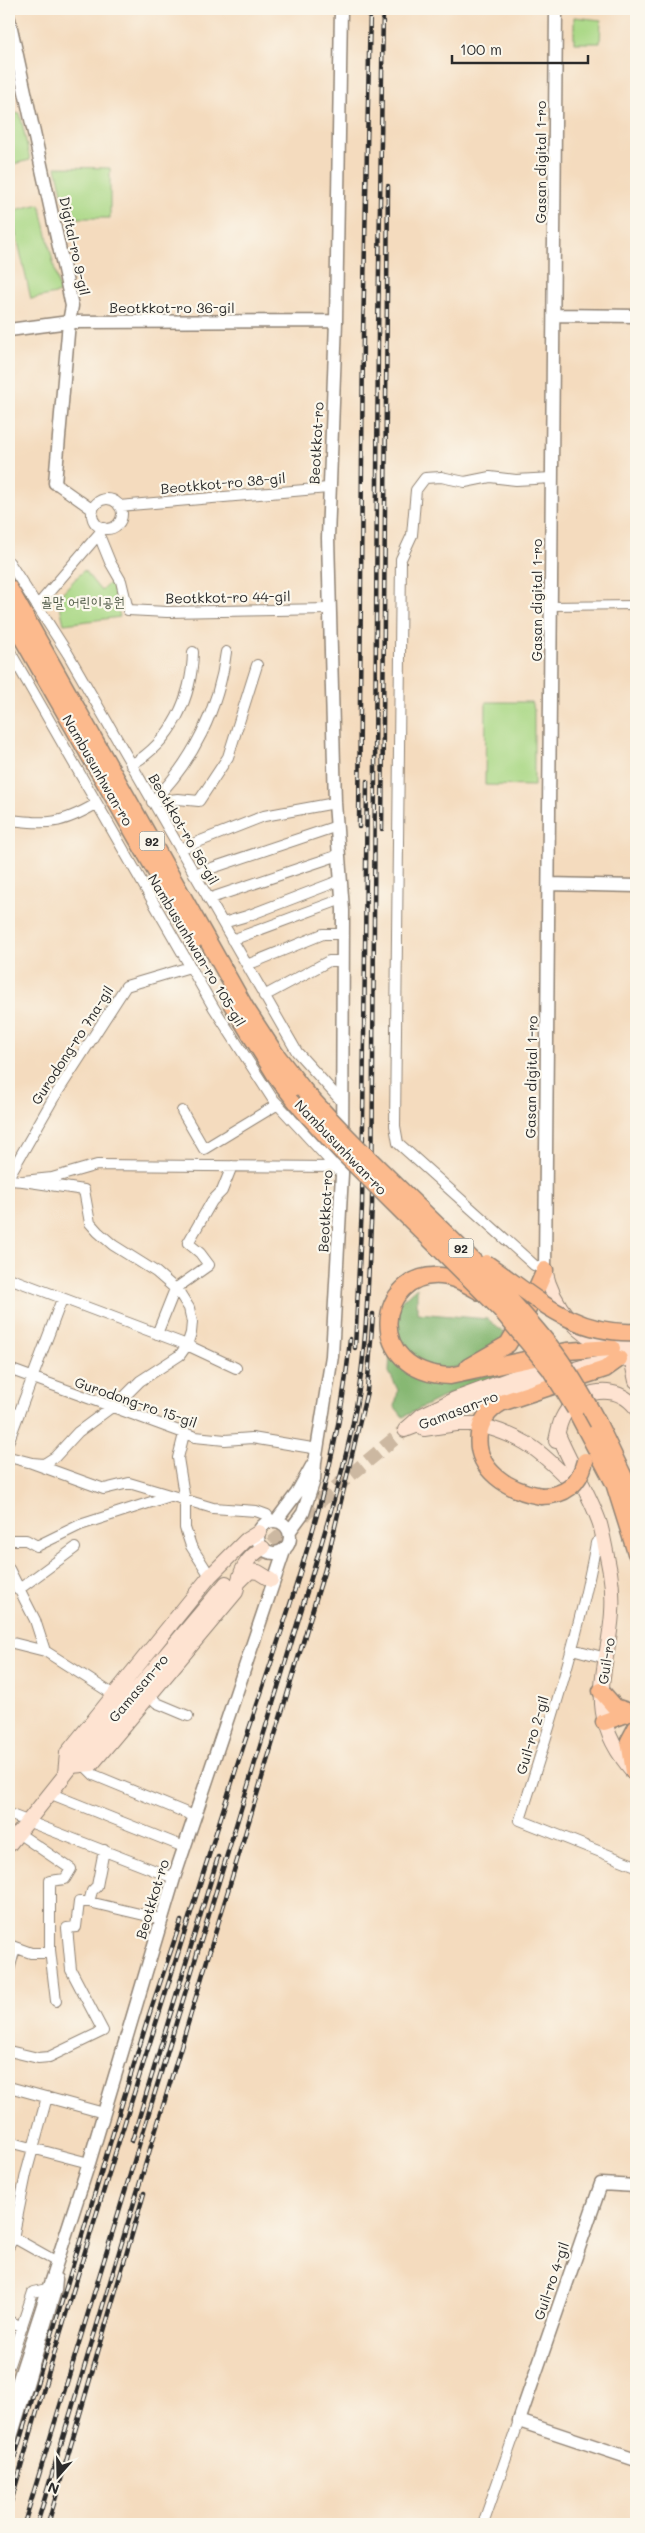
<svg xmlns="http://www.w3.org/2000/svg" width="645" height="2533" viewBox="0 0 645 2533" font-family="Mali,'Poor Story',sans-serif">
  <style>
    .green { fill: #aad886; stroke: #6a8258 }
    .forest { fill: #87b873; stroke: #59724f }
    .lines { fill: none; stroke-linecap: round; stroke-linejoin: round }
    .secondary-tunnel { stroke: #ccb8a1; stroke-width: 14; stroke-dasharray: 14 7; stroke-linecap: butt }
    .pedestrian-casing { stroke: #908374; stroke-width: 10 }
    .minor-casing { stroke: #908374; stroke-width: 12 }
    .tertiary-casing { stroke: #908374; stroke-width: 15 }
    .secondary-casing { stroke: #908374; stroke-width: 16 }
    .primary-casing { stroke: #908374; stroke-width: 19 }
    .pedestrian { stroke: #fff; stroke-width: 8 }
    .minor { stroke: #fff; stroke-width: 10 }
    .tertiary { stroke: #fff; stroke-width: 12 }
    .secondary { stroke: #fee3d1; stroke-width: 14 }
    .primary { stroke: #fcba8d; stroke-width: 16 }
    .rail-casing { stroke: #2b2b2b; stroke-width: 4.5 }
    .rail { stroke: #fbf7ec; stroke-width: 2.5; stroke-dasharray: 8; stroke-linecap: butt }
    .primary-bridge-casing { stroke: #908374; stroke-width: 19; stroke-linecap: butt }
    .primary-bridge { stroke: #fcba8d; stroke-width: 16 }
    .labels { text-anchor: middle; dominant-baseline: central; stroke-width: 4.5; stroke-linejoin: round; paint-order: stroke }
    .shield { fill: #fbf7ec; stroke: #696865; stroke-width: 1 }
    .shield-label { font-size: 12px; font-weight: bold; fill: #2b2b2b }
    .street-label { font-size: 14px; fill: #2b2b2b; stroke: #fbf7ec }
    .park-label { font-size: 14px; fill: #4b5642; stroke: #fbf7ec }
  </style>
  <rect width="100%" height="100%" fill="#fbf7ec"/>
  <filter id="ink" filterUnits="userSpaceOnUse"><feTurbulence type="fractalNoise" baseFrequency=".02" numOctaves="2"/><feDisplacementMap in="SourceGraphic" scale="10" xChannelSelector="R" yChannelSelector="G"/><feConvolveMatrix kernelMatrix="1 2 1 2 8 2 1 2 1" color-interpolation-filters="sRGB"/></filter>
  <filter id="wash" filterUnits="userSpaceOnUse"><feTurbulence type="fractalNoise" baseFrequency=".0096" numOctaves="4" result="noise"/><feDisplacementMap in="SourceGraphic" scale="20" xChannelSelector="R" yChannelSelector="G"/><feGaussianBlur stdDeviation="1.12" result="paint"/><feColorMatrix in="noise" values="0 0 0 0 0 0 0 0 0 0 0 0 0 0 0 0 0 1.4 0 .05"/><feComposite in="paint" operator="in"/></filter>
  <g filter="url(#wash)">
    <rect width="100%" height="100%" fill="#f4dbbe"/>
    <path class="green" d="M574,17L601,20L600,43H574Z
      M20,113L30,160L9,165V115Z
      M56,167L110,168V218H68Z
      M40,204L60,293L31,299L11,211Z
      M84,570L101,591L111,581L120,617L64,624L58,597Z
      M486,702H531L534,709V786L485,785Z"/>
    <path class="forest" d="M417,1287V1313L488,1319L509,1338L465,1364L454,1368L431,1369L398,1344L394,1336L399,1303Z
      M390,1352C395,1358 401,1368 408,1373C435,1393 488,1374 517,1367L441,1398L403,1417L395,1407L398,1390L389,1372Z"/>
  </g>
  <g filter="url(#ink)">
    <g class="lines">
      <path class="secondary-tunnel" d="M256,1557L342,1482L405,1430"/>
      <defs>
        <path id="pedestrian" d="M551,606L636,605"/>
        <path id="minor" d="M55,483L93,510
          M92 514a15 15 0 1 1 30 0a15 15 0 1 1-30 0Z
          M119,506L328,488
          M99,535L110,562L121,581L128,610L167,612L329,609
          M9,562L68,654L297,1052L343,1103
          M37,606L104,528
          M9,650L214,1008L272,1098L342,1174
          M131,765C172,741 192,698 193,652
          M152,802L178,799L199,801L228,757L257,665
          M152,802C193,762 219,708 226,652
          M9,820C49,824 60,825 96,804
          M180,849L264,816L335,803
          M194,874L337,826
          M208,899L339,855
          M223,923L247,916L341,880
          M232,940L342,899
          M247,965L323,934H342
          M264,996L329,961H342
          M182,1111L204,1149L278,1104
          M9,1176L53,1099L126,986L190,967
          M9,1180L23,1181L52,1178L97,1165L334,1167
          M23,1181L84,1190L90,1223L98,1232L113,1245L156,1272L179,1292L189,1308L192,1322L191,1333L187,1345L180,1355L140,1381L120,1401L78,1432L55,1457L44,1464L32,1463
          M545,1270L534,1265L398,1143L395,1126L401,559L412,535L416,490L425,478L441,477L465,482L490,477L516,480L552,478
          M9,1278L187,1345L236,1368
          M157,1334L175,1289L209,1265L200,1253L188,1243L212,1201L222,1191L232,1166
          M9,1369L195,1437L225,1440L252,1438L318,1449
          M184,1434L178,1458L185,1501V1528L191,1546L210,1576
          M9,1440L62,1299
          M9,1457L32,1463L104,1489L129,1483L213,1508L256,1511L267,1515L271,1521
          M602,1539L596,1543C579,1637 549,1728 520,1820L636,1866
          M9,1540H26L37,1546L80,1525L170,1496
          M9,1569L35,1620L45,1651
          M18,1590L75,1548
          M9,1642L45,1651L114,1695
          M572,1649L606,1658
          M150,1696L157,1703L188,1716
          M84,1765L94,1775L194,1816
          M49,1793L184,1847
          M9,1814L174,1878
          M18,1833L71,1869L65,1879L50,1881V1950L56,2001
          M89,1902L161,1919
          M9,1945L31,1953H50
          M9,1970L15,1948
          M9,2051L38,2058L49,2057L103,2031L71,1970L67,1928L76,1927L79,1902H89L92,1891L97,1886L104,1850
          M9,2087L104,2113
          M9,2142L89,2163
          M9,2235L57,2262
          M9,2246L13,2238L26,2174L47,2097
          M9,2321L22,2327
          M9,2365L33,2292L47,2289
          M483,2524L519,2421"/>
        <path id="tertiary" d="M9,19L72,306L69,322L55,483
          M554,315L636,316
          M9,330L69,322L336,321
          M549,884L636,886
          M545,1270L556,9
          M258 1537a16 16 0 1 1 32 0a16 16 0 1 1-32 0Z
          M276,1521L297,1493L313,1464
          M289,1532L303,1513L314,1480L315,1462L332,1356L342,1174L343,910L335,803L328,538L336,321L341,9
          M636,2186L601,2184L519,2421L636,2460
          M9,2410L89,2163L174,1878L285,1548
          M9,2444L55,2290L56,2279"/>
        <path id="secondary" d="M545,1270C552,1302 579,1343 614,1345
          M601,1350L636,1344
          M635,1357L633,1367L636,1381
          M487,1427C527,1439 540,1451 569,1480
          M408,1429L525,1384L582,1367L636,1357
          M424,1429L456,1424H477
          M405,1430L422,1415L455,1399L556,1362
          M558,1434C570,1464 589,1492 600,1524C604,1539 607,1557 610,1572C624,1654 569,1701 635,1774
          M556,1441C558,1432 559,1423 564,1415C579,1388 617,1383 636,1408
          M240,1581L250,1571L258,1572L271,1580
          M72,1766L92,1764L236,1592C240,1572 245,1558 263,1548
          M65,1774L67,1753L210,1576L246,1540L259,1532
          M9,1845L72,1766L226,1583"/>
        <path id="primary" d="M9,588L245,1007L275,1053L303,1089
          M9,615L195,940
          M231,1003L276,1076L302,1109
          M480,1292C468,1285 455,1277 441,1276C376,1271 363,1372 450,1376L567,1351L612,1348
          M468,1367L508,1344L528,1309L545,1270
          M575,1409L614,1483L636,1553
          M598,1423L624,1477L636,1511
          M541,1496C509,1491 474,1470 479,1434C481,1420 489,1410 501,1403L605,1369L619,1359
          M601,1691L615,1707L630,1712
          M604,1722L632,1712
          M634,1772L629,1741L636,1728"/>
      </defs>
      <use href="#pedestrian" class="pedestrian-casing"/>
      <use href="#minor" class="minor-casing"/>
      <use href="#tertiary" class="tertiary-casing"/>
      <use href="#secondary" class="secondary-casing"/>
      <use href="#primary" class="primary-casing"/>
      <use href="#pedestrian" class="pedestrian"/>
      <use href="#minor" class="minor"/>
      <use href="#tertiary" class="tertiary"/>
      <use href="#secondary" class="secondary"/>
      <use href="#primary" class="primary"/>
      <defs>
        <path id="rail" d="M359,827L363,335L370,9
          M382,829L388,186
          M355,1348L362,1207L367,781
          M132,2141L218,1857
          M9,2475L149,2015L181,1921
          M9,2509C78,2265 156,2024 232,1782C277,1637 337,1492 350,1339
          M24,2524L315,1565C332,1507 350,1449 359,1389C368,1329 368,1268 372,1207L378,335L383,9
          M37,2524L325,1569L367,1391L373,1314
          M48,2524L144,2193"/>
      </defs>
      <use href="#rail" class="rail-casing"/>
      <use href="#rail" class="rail"/>
      <defs>
        <path id="primary-bridge" d="M303,1089C382,1179 476,1253 550,1346C569,1370 584,1397 598,1423
          M302,1109L333,1143L500,1309L550,1369L575,1409
          M486,1263C536,1297 571,1335 636,1332
          M541,1496C565,1496 579,1485 585,1461"/>
      </defs>
      <use href="#primary-bridge" class="primary-bridge-casing"/>
      <use href="#primary-bridge" class="primary-bridge"/>
    </g>
  </g>
  <g class="labels">
    <g class="shield">
      <rect x="139.5" y="831.5" width="25" height="19" rx="4"/>
      <rect x="448.5" y="1238.5" width="25" height="19" rx="4"/>
    </g>
    <g class="shield-label">
      <text x="152" y="841">92</text>
      <text x="461" y="1248">92</text>
    </g>
    <g class="street-label">
      <text transform="translate(540 162) rotate(-90)">Gasan digital 1-ro</text>
      <text transform="translate(75 246) rotate(78)">Digital-ro 9-gil</text>
      <text x="172" y="307">Beotkkot-ro 36-gil</text>
      <text transform="translate(316 443) rotate(-87)">Beotkkot-ro</text>
      <text transform="translate(223 483) rotate(-5)">Beotkkot-ro 38-gil</text>
      <text transform="translate(228 597) rotate(-1)">Beotkkot-ro 44-gil</text>
      <text transform="translate(536 600) rotate(-90)">Gasan digital 1-ro</text>
      <text transform="translate(98 770) rotate(60)">Nambusunhwan-ro</text>
      <text transform="translate(184 829) rotate(60)">Beotkkot-ro 56-gil</text>
      <text transform="translate(197 950) rotate(59)">Nambusunhwan-ro 105-gil</text>
      <text transform="translate(72 1045) rotate(-57)">Gurodong-ro 7na-gil</text>
      <text transform="translate(531 1077) rotate(-89)">Gasan digital 1-ro</text>
      <text transform="translate(341 1147) rotate(46)">Nambusunhwan-ro</text>
      <text transform="translate(325 1211) rotate(-87)">Beotkkot-ro</text>
      <text transform="translate(136 1402) rotate(19)">Gurodong-ro 15-gil</text>
      <text transform="translate(458 1410) rotate(-21)">Gamasan-ro</text>
      <text transform="translate(606 1661) rotate(-81)">Guil-ro</text>
      <text transform="translate(138 1688) rotate(-50)">Gamasan-ro</text>
      <text transform="translate(532 1735) rotate(-73)">Guil-ro 2-gil</text>
      <text transform="translate(152 1899) rotate(-73)">Beotkkot-ro</text>
      <text transform="translate(551 2281) rotate(-71)">Guil-ro 4-gil</text>
    </g>
    <g class="park-label">
      <text x="83" y="601">골말 어린이공원</text>
    </g>
  </g>
  <rect width="645" height="2533" fill="none" stroke="#fbf7ec" stroke-width="30"/>
  <g transform="translate(58 2476) rotate(200)" stroke="#fbf7ec" stroke-width="4" paint-order="stroke">
  <path d="M0-4L9 19L0 12L-9 19Z" fill="#2b2b2b"/>
  <text y="-8" font-size="14" font-weight="bold" text-anchor="middle" fill="#2b2b2b">N</text>
  </g>
  <path d="M452 55v8h136v-8" fill="none" stroke="#2b2b2b" stroke-width="2.5"/>
  <text x="460" y="55" font-size="15" fill="#2b2b2b" stroke="#fbf7ec" stroke-width="4" paint-order="stroke">100 m</text>
</svg>
